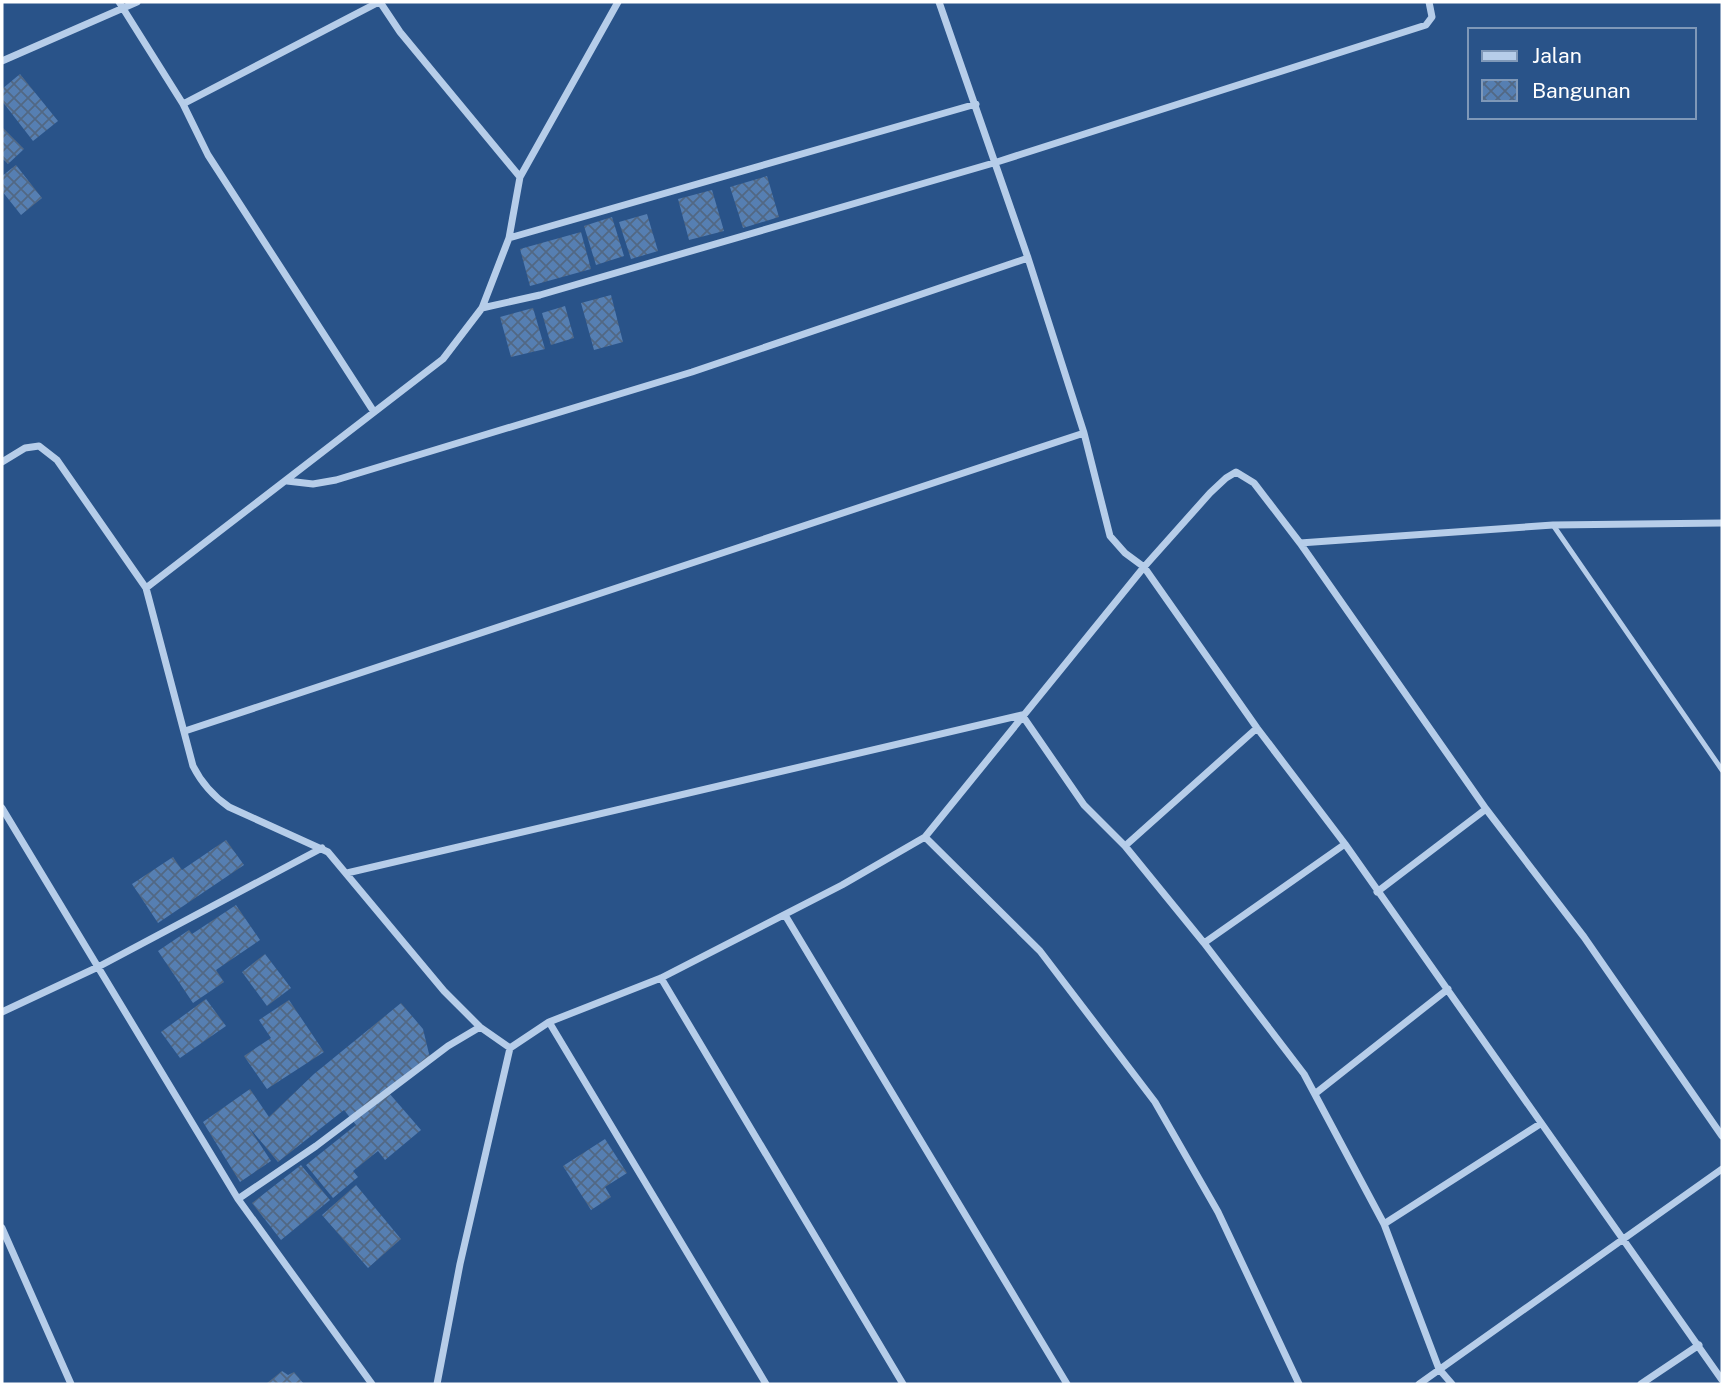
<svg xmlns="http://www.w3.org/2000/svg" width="1724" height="1386" viewBox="0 0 1724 1386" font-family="'Public Sans',sans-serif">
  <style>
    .building { fill: url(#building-cross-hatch) }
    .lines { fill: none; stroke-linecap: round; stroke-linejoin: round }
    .service { stroke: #b6cde9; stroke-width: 5 }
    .minor { stroke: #b6cde9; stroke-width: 7 }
  </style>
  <defs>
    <pattern id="building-cross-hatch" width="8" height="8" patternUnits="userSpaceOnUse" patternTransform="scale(1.75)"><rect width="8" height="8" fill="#567fb2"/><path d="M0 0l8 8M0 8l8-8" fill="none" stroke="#526884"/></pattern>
  </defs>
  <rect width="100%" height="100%" fill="#295389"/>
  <path class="building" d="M20,74L58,121L33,141L2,101V89Z
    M2,127L24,149L8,164L2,158Z
    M16,165L42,198L21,215L2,191V176Z
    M767,176L779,217L743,228L730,187Z
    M712,190L724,231L689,240L678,199Z
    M647,214L658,251L631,259L619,222Z
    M612,217L624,256L596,265L584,226Z
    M581,232L591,269L530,286L520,249Z
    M611,295L623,342L594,350L581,303Z
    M565,306L574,338L551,345L542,313Z
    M533,308L545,349L511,357L500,317Z
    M226,840L244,865L158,923L132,884L173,857L182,870Z
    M236,905L260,940L216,970L224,982L193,1003L158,951L189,930L192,934Z
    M265,954L291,988L267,1006L242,972Z
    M206,999L226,1026L180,1058L161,1032Z
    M289,1000L324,1052L267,1089L244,1056L271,1038L259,1020Z
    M401,1003L423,1029L430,1058L389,1093L421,1130L385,1160L378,1151L353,1171L358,1177L333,1198L306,1165L356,1125L344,1110L278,1162L248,1126L271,1161L240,1182L203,1122L250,1089L269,1117L314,1074Z
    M605,1139L627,1173L605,1187L611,1197L591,1210L563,1166Z
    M301,1165L330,1200L281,1240L252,1203Z
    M356,1185L401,1239L368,1268L322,1215Z
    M282,1371L288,1375L294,1372L304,1384H266Z"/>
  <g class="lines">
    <path class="service" d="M1553,525L1722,770"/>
    <path class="minor" d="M119,2L183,104L208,155L374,412
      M380,2L400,32L520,177
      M618,2L520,177L509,238L482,308L443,359L146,588L193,766C202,784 213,796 229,807L328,852L444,991L480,1027L510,1048L549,1022L661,978L842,885L925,837L1144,567L1210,493L1226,478L1236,472L1254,483L1300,543L1553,525L1722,523
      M939,2L1028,258L1084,433L1110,536L1125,553L1144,567L1257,728L1345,844L1722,1380
      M2,61L137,2
      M183,104L379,2
      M509,238L976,104
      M482,308L540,295L997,162L1426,25L1432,17L1429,2
      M2,462L25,448L39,446L57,460L146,588
      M287,481L313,484L336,480L692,372L1028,258
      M1300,543L1486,809L1584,937L1722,1136
      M185,731L1084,433
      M2,808L238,1199L372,1384
      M925,837L1040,951L1155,1102L1218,1212L1299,1384
      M1125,846L1257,728
      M347,873L1022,715L1084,805L1125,846L1204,943L1304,1074L1384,1224L1439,1369L1452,1384
      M1377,892L1486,809
      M785,915L1067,1384
      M1204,943L1345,844
      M661,978L903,1384
      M2,1012L98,967L322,848
      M549,1022L766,1384
      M1316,1093L1448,989
      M238,1199L316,1146L448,1046L480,1027
      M1384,1224L1540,1124
      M2,1228L71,1384
      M437,1384L460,1264L510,1048
      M1419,1384L1722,1169
      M1641,1384L1699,1345"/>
  </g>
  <rect width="1724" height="1386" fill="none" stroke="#ffffff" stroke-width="7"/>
  <rect x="1468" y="28" width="228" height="91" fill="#295389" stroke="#7f98b8" stroke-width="2"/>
  <rect x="1482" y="51" width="35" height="10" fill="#b6cde9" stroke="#7f98b8" stroke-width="2"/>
  <text x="1532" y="63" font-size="21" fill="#ffffff">Jalan</text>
  <rect x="1482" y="80" width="35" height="21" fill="url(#building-cross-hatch)" stroke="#7f98b8" stroke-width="2"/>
  <text x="1532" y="98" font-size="21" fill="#ffffff">Bangunan</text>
</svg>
